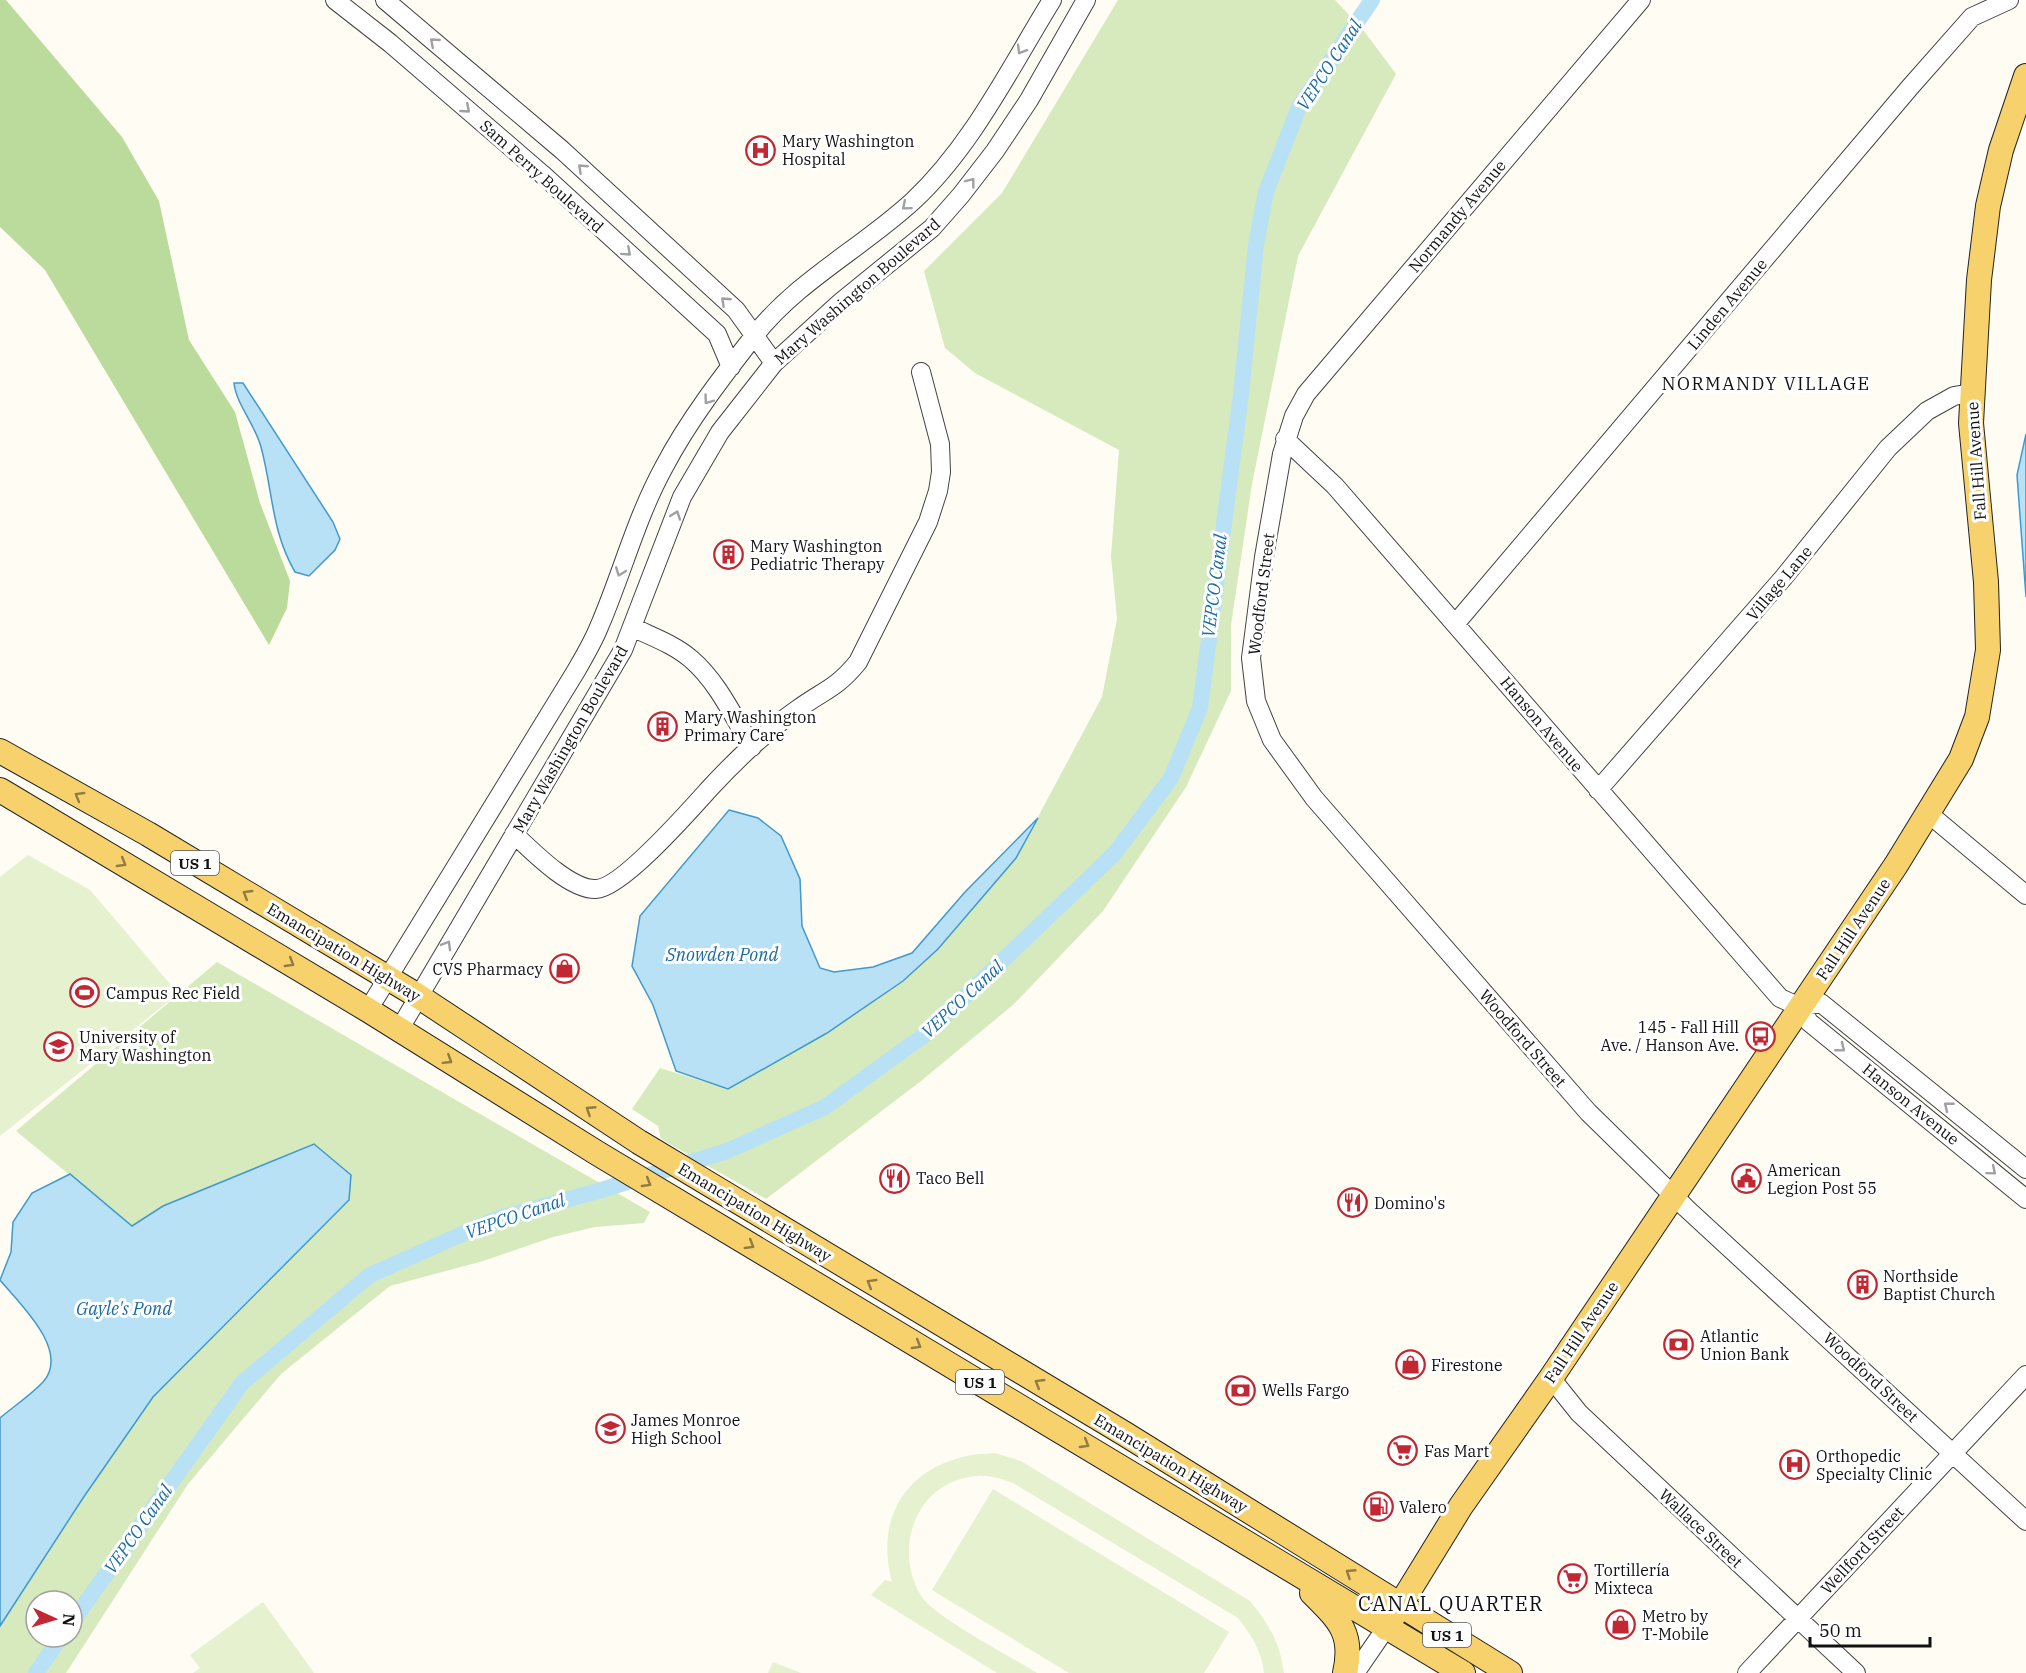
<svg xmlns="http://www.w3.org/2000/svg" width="2026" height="1673" viewBox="0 0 2026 1673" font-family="'IBM Plex Serif',serif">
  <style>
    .green { fill: #d6eabd; fill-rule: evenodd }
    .forest { fill: #badb9c }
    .pitch { fill: #e6f1cf }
    .water { fill: #b9e1f6; stroke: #4199cc; stroke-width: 1.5 }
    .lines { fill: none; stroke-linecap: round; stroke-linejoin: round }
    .canal { stroke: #b9e1f6; stroke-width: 16 }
    .minor-casing { stroke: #444; stroke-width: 20 }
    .major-casing { stroke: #222; stroke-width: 26 }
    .minor { stroke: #fff; stroke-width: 18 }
    .major { stroke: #f7d16c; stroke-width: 24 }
    .oneway { stroke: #a0a0a0 }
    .oneway2 { stroke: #907b43 }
    .labels { text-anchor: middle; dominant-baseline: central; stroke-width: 6; stroke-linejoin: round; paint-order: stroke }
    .shield { fill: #fff; stroke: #585858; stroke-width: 1.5 }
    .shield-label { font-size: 15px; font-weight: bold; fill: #111 }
    .poi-label { font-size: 16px; fill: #111; stroke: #fff; text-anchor: start }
    .street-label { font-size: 16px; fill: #111; stroke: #fff }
    .water-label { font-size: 18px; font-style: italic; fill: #196ba3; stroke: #fff }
    .neighbourhood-label { font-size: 18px; letter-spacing: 1.5px; fill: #111; stroke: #fff }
    .quarter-label { font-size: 20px; letter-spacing: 1.5px; fill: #111; stroke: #fff }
  </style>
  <rect width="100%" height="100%" fill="#fffcf4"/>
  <path class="green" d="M1118,0H1335L1364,31L1396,74L1298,256L1252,484L1231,625V691L1186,787L1103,911L1014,1004L921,1081L766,1199L661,1139L658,1126L632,1109L660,1068L728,1089L903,981L938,949L1016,858L1102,697L1117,619L1111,556L1119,450L975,373L945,348L924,271L1002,193Z
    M217,962L650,1212L644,1223L595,1227L553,1237L483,1261L390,1286L281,1374L188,1484L66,1673H0V1626L83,1498L153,1397L303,1247L314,1144L163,1206L132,1226L16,1131ZM36,1601H72V1637H36Z"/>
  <path class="forest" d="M0,0H6L122,137L159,201L189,340L235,412L260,503L290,581L287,608L269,645L45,270L0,227Z"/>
  <path class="pitch" d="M28,855L90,890L171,985L169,1001L0,1136V877Z
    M995,1453L1021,1461L1250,1601C1269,1624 1280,1643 1284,1673H1264C1262,1651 1251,1635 1238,1618L1013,1483C1001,1479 990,1475 977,1476C917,1480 891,1549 922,1597C936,1618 1012,1657 1037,1673H997L871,1595L885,1580L892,1582C876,1523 901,1473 962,1457C973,1454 984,1454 995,1453Z
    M993,1489L1229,1632L1204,1673H1069L932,1590Z
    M263,1602L314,1673H193L200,1668L190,1655Z
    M773,1662L801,1673H768Z"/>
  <path class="water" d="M234,383H243L333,522L340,539L335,550L309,576L295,572C271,531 273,491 261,447C255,424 236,404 234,383Z
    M2026,434V597L2017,475Z
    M729,810L758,818L781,836L800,879L802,926L820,968L834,972L873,967L912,953L965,892L1038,818L1016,858L938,949L903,981L827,1033L728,1089L676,1071L653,1005L632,966L640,916Z
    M314,1144L351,1175L349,1200L153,1397L83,1498L0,1626V1418C14,1406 31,1395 43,1382C71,1351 19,1303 0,1280L11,1252L13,1222L32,1193L70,1174L132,1226L163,1206Z"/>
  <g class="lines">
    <path class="canal" d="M72,1622L242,1383L370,1275L496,1219L598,1191L727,1151L825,1107L927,1033L1115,853L1171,778L1200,708L1241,394L1256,245L1266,192L1299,107L1372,0
      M36,1673L61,1637"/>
    <defs>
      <path id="minor" d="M335,0L390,43L542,174L717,334L731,367
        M385,0L562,150L736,310L774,363
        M1641,0L1306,394L1294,416L1282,454L1264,557L1251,658L1256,701L1272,740L1314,798L1588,1112L1686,1208L2026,1521
        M1285,439L1335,486L1780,998L1800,1007L1821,1003L2026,1169
        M1456,623L1911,86L1972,17L2009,0
        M634,628C653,637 675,645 691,659C718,682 734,718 752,747
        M1598,790L1784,577L1888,448L1927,411L1954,396L1971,393
        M1929,814L2026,895
        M514,834C532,851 570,890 596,889C622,888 691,809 710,788C736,760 766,731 798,709C824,690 836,689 858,662L928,522L938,491L941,472L940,444L921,372
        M1800,1007L1809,1022L2026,1199
        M368,1010L576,671C584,657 593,642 599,627C622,574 636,518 664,467C688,421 722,377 754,336C797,281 862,248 913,201C972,146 1010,68 1052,0
        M399,1030L623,650L682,497L720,432L774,363L841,302L932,228L961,195L995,151L1029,100L1086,0
        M1551,1378L1579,1413L1856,1673
        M1355,1673L1386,1628
        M1747,1673L2026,1375"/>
      <path id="major" d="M0,751L148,834L418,996L639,1142L1125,1434L1510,1673
        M0,790L368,1010L597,1153L1463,1673
        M1312,1593C1339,1620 1354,1633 1345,1673
        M1386,1628L1461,1506L1551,1378L1896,865L1961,759L1977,717L1988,650L1986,582L1971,423L1979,280L1988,206L2001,150L2026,76"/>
    </defs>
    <use href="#minor" class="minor-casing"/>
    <use href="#major" class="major-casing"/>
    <use href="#minor" class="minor"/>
    <use href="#major" class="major"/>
  </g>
  <defs><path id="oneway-chevron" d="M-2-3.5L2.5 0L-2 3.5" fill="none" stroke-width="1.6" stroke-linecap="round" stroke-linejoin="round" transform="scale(1.5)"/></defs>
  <g class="oneway">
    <use href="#oneway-chevron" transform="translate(434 42) rotate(-139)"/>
    <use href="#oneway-chevron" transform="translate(1021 50) rotate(121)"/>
    <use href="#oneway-chevron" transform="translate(466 109) rotate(41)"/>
    <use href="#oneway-chevron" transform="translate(582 168) rotate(-137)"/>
    <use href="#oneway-chevron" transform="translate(971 182) rotate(-52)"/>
    <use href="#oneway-chevron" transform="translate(906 206) rotate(140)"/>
    <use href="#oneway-chevron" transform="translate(627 252) rotate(42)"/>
    <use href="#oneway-chevron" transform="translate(725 301) rotate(-137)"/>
    <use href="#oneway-chevron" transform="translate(708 400) rotate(126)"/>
    <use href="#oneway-chevron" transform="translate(676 515) rotate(-70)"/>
    <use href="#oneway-chevron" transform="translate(620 572) rotate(111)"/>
    <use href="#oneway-chevron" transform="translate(447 945) rotate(-60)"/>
    <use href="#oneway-chevron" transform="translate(1841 1048) rotate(39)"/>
    <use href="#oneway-chevron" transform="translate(1948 1106) rotate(-141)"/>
    <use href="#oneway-chevron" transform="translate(1992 1171) rotate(40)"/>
  </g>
  <g class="oneway2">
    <use href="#oneway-chevron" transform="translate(79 796) rotate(-150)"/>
    <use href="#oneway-chevron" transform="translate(122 863) rotate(31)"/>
    <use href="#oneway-chevron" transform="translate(247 894) rotate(-149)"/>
    <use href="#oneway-chevron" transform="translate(290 963) rotate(31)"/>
    <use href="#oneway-chevron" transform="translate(448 1060) rotate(32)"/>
    <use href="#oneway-chevron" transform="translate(590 1110) rotate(-147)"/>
    <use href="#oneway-chevron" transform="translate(647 1183) rotate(31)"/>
    <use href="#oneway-chevron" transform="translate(750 1245) rotate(31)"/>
    <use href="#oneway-chevron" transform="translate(871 1283) rotate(-149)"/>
    <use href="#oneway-chevron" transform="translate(917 1345) rotate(31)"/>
    <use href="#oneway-chevron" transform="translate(1039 1383) rotate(-149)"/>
    <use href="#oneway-chevron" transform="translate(1085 1444) rotate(31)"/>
    <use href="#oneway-chevron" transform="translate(1350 1573) rotate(-147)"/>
  </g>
  <defs>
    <symbol id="hospital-ring" viewBox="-11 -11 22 22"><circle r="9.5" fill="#fff" stroke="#c12834" stroke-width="1.5"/><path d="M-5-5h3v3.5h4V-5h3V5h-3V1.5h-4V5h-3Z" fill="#c12834"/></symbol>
    <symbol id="building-ring" viewBox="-11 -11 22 22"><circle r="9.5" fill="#fff" stroke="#c12834" stroke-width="1.5"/><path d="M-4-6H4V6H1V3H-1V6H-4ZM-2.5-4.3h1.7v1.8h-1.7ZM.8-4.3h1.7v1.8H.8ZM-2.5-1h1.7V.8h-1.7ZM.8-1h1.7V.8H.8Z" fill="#c12834"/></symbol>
    <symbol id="shop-ring" viewBox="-11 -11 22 22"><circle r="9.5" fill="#fff" stroke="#c12834" stroke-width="1.5"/><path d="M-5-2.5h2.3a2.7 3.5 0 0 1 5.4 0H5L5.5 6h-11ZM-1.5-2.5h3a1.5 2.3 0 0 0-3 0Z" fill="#c12834"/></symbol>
    <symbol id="stadium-ring" viewBox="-11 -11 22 22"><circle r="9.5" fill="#fff" stroke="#c12834" stroke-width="1.5"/><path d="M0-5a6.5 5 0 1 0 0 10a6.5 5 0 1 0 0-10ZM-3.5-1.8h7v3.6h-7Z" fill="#c12834"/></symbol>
    <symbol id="bus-ring" viewBox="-11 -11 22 22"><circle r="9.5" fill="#fff" stroke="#c12834" stroke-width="1.5"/><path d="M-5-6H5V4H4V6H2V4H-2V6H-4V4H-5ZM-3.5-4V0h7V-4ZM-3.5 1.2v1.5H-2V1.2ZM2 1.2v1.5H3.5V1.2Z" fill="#c12834"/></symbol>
    <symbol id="university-ring" viewBox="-11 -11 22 22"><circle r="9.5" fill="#fff" stroke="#c12834" stroke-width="1.5"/><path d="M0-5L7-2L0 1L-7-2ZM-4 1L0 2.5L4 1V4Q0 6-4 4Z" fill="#c12834"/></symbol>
    <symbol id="restaurant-ring" viewBox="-11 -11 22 22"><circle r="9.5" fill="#fff" stroke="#c12834" stroke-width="1.5"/><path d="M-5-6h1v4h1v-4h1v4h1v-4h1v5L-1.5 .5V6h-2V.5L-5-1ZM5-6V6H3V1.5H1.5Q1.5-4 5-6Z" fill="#c12834"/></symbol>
    <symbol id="civic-ring" viewBox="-11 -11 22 22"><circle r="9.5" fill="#fff" stroke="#c12834" stroke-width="1.5"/><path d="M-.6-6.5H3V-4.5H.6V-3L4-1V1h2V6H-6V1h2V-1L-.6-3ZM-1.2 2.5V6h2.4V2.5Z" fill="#c12834"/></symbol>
    <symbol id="bank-ring" viewBox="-11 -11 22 22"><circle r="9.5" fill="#fff" stroke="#c12834" stroke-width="1.5"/><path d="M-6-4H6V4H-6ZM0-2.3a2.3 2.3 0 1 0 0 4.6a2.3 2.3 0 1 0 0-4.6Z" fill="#c12834"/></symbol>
    <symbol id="school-ring" viewBox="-11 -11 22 22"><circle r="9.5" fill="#fff" stroke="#c12834" stroke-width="1.5"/><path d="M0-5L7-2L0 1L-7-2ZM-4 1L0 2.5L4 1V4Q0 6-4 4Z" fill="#c12834"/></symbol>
    <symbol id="supermarket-ring" viewBox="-11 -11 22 22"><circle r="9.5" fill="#fff" stroke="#c12834" stroke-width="1.5"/><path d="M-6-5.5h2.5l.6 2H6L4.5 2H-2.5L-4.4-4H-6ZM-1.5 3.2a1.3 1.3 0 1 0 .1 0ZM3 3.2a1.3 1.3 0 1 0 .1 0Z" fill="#c12834"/></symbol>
    <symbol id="fuel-ring" viewBox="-11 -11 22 22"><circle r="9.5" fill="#fff" stroke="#c12834" stroke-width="1.5"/><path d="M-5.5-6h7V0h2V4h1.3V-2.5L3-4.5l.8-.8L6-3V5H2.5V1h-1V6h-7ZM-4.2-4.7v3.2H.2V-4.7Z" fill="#c12834"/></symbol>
  </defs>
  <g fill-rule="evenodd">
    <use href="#hospital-ring" x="744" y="134" width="33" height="33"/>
    <use href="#building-ring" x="712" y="538" width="33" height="33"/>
    <use href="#building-ring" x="646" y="710" width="33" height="33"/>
    <use href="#shop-ring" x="548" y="952" width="33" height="33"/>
    <use href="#stadium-ring" x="68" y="976" width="33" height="33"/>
    <use href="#bus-ring" x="1744" y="1020" width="33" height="33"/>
    <use href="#university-ring" x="42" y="1030" width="33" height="33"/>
    <use href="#restaurant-ring" x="878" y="1162" width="33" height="33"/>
    <use href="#civic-ring" x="1730" y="1162" width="33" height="33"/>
    <use href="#restaurant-ring" x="1336" y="1186" width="33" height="33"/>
    <use href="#building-ring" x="1846" y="1268" width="33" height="33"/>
    <use href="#bank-ring" x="1662" y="1328" width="33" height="33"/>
    <use href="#shop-ring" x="1394" y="1348" width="33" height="33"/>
    <use href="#bank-ring" x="1224" y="1374" width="33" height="33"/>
    <use href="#school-ring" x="594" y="1412" width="33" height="33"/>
    <use href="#supermarket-ring" x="1386" y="1434" width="33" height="33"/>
    <use href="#hospital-ring" x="1778" y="1448" width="33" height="33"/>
    <use href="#fuel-ring" x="1362" y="1490" width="33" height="33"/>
    <use href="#supermarket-ring" x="1556" y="1562" width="33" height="33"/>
    <use href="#shop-ring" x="1604" y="1608" width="33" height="33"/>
  </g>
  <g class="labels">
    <g class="shield">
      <rect x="171" y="851" width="48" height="24" rx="4.5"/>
      <rect x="956" y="1370" width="48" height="24" rx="4.5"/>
      <rect x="1423" y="1623" width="48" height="24" rx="4.5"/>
    </g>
    <g class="shield-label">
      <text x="195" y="863">US 1</text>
      <text x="980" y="1382">US 1</text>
      <text x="1447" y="1635">US 1</text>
    </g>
    <g class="poi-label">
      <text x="782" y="141">Mary Washington<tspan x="782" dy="18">Hospital</tspan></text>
      <text x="750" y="546">Mary Washington<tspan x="750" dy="18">Pediatric Therapy</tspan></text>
      <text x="684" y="717">Mary Washington<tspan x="684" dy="18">Primary Care</tspan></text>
      <text x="543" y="969" text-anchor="end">CVS Pharmacy</text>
      <text x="106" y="993">Campus Rec Field</text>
      <text x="1739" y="1027" text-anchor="end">145 - Fall Hill<tspan x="1739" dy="18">Ave. / Hanson Ave.</tspan></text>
      <text x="79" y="1037">University of<tspan x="79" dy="18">Mary Washington</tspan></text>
      <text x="1767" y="1170">American<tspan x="1767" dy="18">Legion Post 55</tspan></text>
      <text x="916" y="1178">Taco Bell</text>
      <text x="1374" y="1203">Domino's</text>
      <text x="1883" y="1276">Northside<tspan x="1883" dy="18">Baptist Church</tspan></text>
      <text x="1700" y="1336">Atlantic<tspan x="1700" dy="18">Union Bank</tspan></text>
      <text x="1431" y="1365">Firestone</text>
      <text x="1262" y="1390">Wells Fargo</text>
      <text x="631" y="1420">James Monroe<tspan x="631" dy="18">High School</tspan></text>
      <text x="1424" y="1451">Fas Mart</text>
      <text x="1816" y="1456">Orthopedic<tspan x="1816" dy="18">Specialty Clinic</tspan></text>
      <text x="1399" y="1507">Valero</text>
      <text x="1594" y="1570">Tortillería<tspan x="1594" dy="18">Mixteca</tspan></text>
      <text x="1642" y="1616">Metro by<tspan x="1642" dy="18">T-Mobile</tspan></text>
    </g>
    <g class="street-label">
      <text transform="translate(542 176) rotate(42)">Sam Perry Boulevard</text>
      <text transform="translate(1457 216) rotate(-50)">Normandy Avenue</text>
      <text transform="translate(857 291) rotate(-41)">Mary Washington Boulevard</text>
      <text transform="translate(1727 304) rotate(-50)">Linden Avenue</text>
      <text transform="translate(1976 461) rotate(-94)">Fall Hill Avenue</text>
      <text transform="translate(1779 583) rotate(-50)">Village Lane</text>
      <text transform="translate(1261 594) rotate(-83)">Woodford Street</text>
      <text transform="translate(1542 724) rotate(50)">Hanson Avenue</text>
      <text transform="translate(570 739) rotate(-60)">Mary Washington Boulevard</text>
      <text transform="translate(1853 929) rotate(-56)">Fall Hill Avenue</text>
      <text transform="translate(344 952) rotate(31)">Emancipation Highway</text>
      <text transform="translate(1523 1038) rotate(49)">Woodford Street</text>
      <text transform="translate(1911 1104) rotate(39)">Hanson Avenue</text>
      <text transform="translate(755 1212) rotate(31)">Emancipation Highway</text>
      <text transform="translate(1581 1332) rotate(-56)">Fall Hill Avenue</text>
      <text transform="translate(1871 1377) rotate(43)">Woodford Street</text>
      <text transform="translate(1171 1463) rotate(31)">Emancipation Highway</text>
      <text transform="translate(1701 1528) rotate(43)">Wallace Street</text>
      <text transform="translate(1862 1550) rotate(-47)">Wellford Street</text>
    </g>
    <g class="water-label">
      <text transform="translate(1329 65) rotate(-57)">VEPCO Canal</text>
      <text transform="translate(1214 586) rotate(-83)">VEPCO Canal</text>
      <text x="722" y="954">Snowden Pond</text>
      <text transform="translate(962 999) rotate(-43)">VEPCO Canal</text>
      <text transform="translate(515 1216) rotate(-19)">VEPCO Canal</text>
      <text x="124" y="1308">Gayle's Pond</text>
      <text transform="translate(138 1529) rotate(-55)">VEPCO Canal</text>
    </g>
    <g class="neighbourhood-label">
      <text x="1766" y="383">NORMANDY VILLAGE</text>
    </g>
    <g class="quarter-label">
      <text x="1451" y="1603">CANAL QUARTER</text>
    </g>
  </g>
  <g transform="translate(54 1619) rotate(94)"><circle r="28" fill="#ffffff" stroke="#a0a0a0" stroke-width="1.5"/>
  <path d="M0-4.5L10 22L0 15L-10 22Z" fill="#c12834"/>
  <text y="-9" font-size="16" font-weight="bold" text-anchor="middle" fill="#111111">N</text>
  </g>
  <path d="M1810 1637v9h120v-9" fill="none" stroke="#111111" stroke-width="3"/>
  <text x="1819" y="1637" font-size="18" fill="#111111" stroke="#ffffff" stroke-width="4.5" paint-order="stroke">50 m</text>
</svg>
